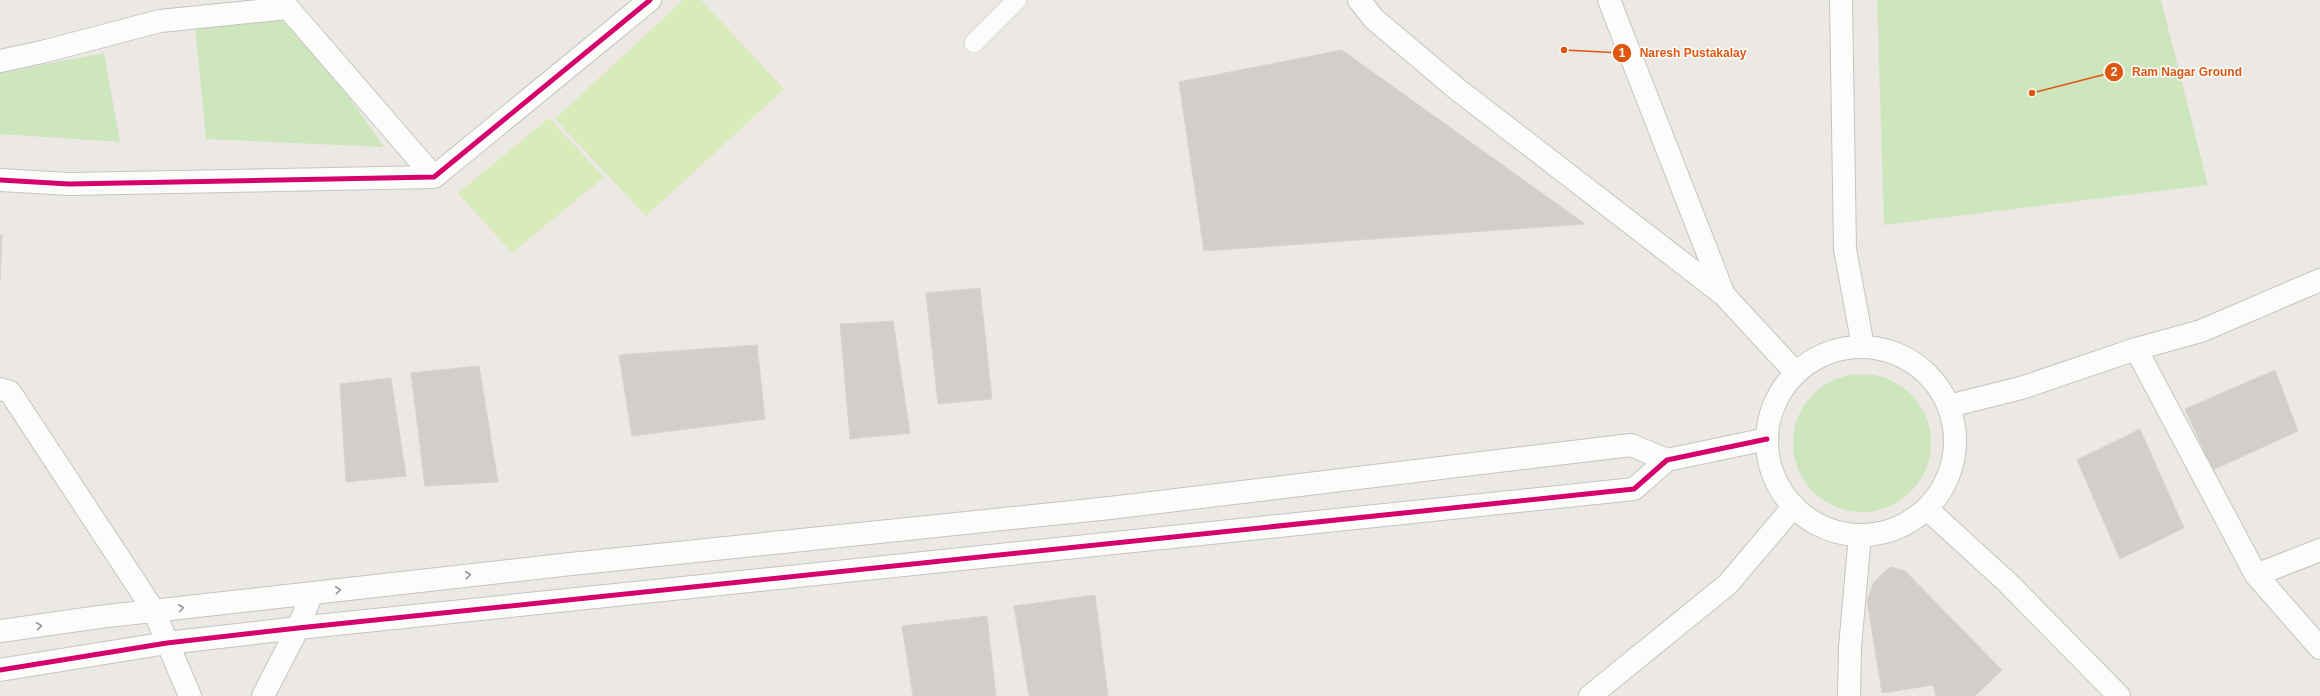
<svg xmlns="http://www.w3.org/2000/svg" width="2320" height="696" viewBox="0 0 2320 696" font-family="Arial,sans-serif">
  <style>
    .green { fill: #cee6be }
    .pitch { fill: #d9eabb }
    .building { fill: #d1cecb; stroke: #d7d4d0 }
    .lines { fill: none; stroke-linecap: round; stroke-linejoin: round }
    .service-casing { stroke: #c5c4c5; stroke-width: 20 }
    .minor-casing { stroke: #c5c4c5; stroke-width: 24 }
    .tertiary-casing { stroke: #c5c4c5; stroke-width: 24 }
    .service { stroke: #fcfcfb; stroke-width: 19 }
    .minor { stroke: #fcfcfb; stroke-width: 22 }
    .tertiary { stroke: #fcfcfb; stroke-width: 22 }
    .cycleway-casing { stroke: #fff; stroke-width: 8 }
    .cycleway { stroke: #d6006c; stroke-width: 5 }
    .oneway { stroke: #959594 }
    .leader { fill: none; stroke: #df570e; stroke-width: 1.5 }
    .callout-dot { fill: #df570e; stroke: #fff; stroke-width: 1.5 }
    .mark-label { font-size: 12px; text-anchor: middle; font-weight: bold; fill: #fff }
    .callout-label { font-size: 12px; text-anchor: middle; font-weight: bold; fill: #df570e; stroke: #fff; stroke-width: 3; stroke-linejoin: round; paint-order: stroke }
  </style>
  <rect width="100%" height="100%" fill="#ece8e4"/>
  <path class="green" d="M1877,0H2161L2208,185L1884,225Z
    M283,19L337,80L384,147L206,139L195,27Z
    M104,53L120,142L0,134V73Z
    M1793 443a69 69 0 1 1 138 0a69 69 0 1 1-138 0Z"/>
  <path class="pitch" d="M683,0H701L784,89L646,216L555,119Z
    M549,118L604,177L512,253L458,193Z"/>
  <path class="building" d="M1342,50L1585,224L1204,251L1179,82Z
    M0,235H2L0,281Z
    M980,288L992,399L938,404L926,293Z
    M893,321L910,433L850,439L840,324Z
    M757,345L765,419L632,436L619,355Z
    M479,366L498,482L425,486L411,373Z
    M2275,370L2298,431L2213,470L2185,409Z
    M391,378L406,476L346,482L340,384Z
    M2140,429L2184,528L2120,559L2077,460Z
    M1890,567L1905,571L2002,670L1975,696H1936L1933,685L1882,693L1867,600L1874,582Z
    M1095,595L1108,696H1029L1014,606Z
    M987,616L996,696H913L902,626Z"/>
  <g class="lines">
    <defs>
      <path id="service" d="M974,43L1017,0"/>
      <path id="minor" d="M1359,0L1374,19L1457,89L1724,295L1795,372
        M1609,0L1724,295
        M0,61L42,52L160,21L288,8L434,177
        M0,180L69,184L434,177L650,0
        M2136,349L2256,575L2320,648
        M0,389L10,392L154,611L190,696
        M2256,575L2320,550
        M1590,696L1728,584L1794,506"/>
      <path id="tertiary" d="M1841,0L1845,249L1863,346
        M1767 441a94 94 0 1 1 188 0a94 94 0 1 1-188 0Z
        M1949,406L2021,388L2136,349L2201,331L2320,280
        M1927,509L2008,583L2119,696
        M0,631L99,617L571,564L1110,508L1631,445L1667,460
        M0,670L167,643L298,628L1634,489L1667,460L1767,439
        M263,696L298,628L312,593
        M1849,696L1850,647L1860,535"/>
    </defs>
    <use href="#service" class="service-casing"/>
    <use href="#minor" class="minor-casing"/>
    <use href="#tertiary" class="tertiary-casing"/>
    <use href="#service" class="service"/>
    <use href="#minor" class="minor"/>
    <use href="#tertiary" class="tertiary"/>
    <defs>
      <path id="cycleway" d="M0,180L69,184L434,177L650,0
        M0,670L167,643L298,628L1634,489L1667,460L1767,439"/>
    </defs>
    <use href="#cycleway" class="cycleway-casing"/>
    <use href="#cycleway" class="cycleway"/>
  </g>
  <defs><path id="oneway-chevron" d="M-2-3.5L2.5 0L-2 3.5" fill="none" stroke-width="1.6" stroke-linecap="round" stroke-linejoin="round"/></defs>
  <g class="oneway">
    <use href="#oneway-chevron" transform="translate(468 575) rotate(-6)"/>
    <use href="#oneway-chevron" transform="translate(338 590) rotate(-6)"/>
    <use href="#oneway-chevron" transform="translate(181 608) rotate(-7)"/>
    <use href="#oneway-chevron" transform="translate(39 626) rotate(-8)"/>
  </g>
  <path class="leader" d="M1564 50L1622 53M2032 93L2114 72"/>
  <g class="callout-dot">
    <circle cx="1564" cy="50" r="4"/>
    <circle cx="2032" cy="93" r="4"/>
    <circle cx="1622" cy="53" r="10"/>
    <circle cx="2114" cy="72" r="10"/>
  </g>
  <g class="mark-label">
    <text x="1622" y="57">1</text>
    <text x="2114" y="76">2</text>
  </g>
  <g class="callout-label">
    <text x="1693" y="57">Naresh Pustakalay</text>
    <text x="2187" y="76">Ram Nagar Ground</text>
  </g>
</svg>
